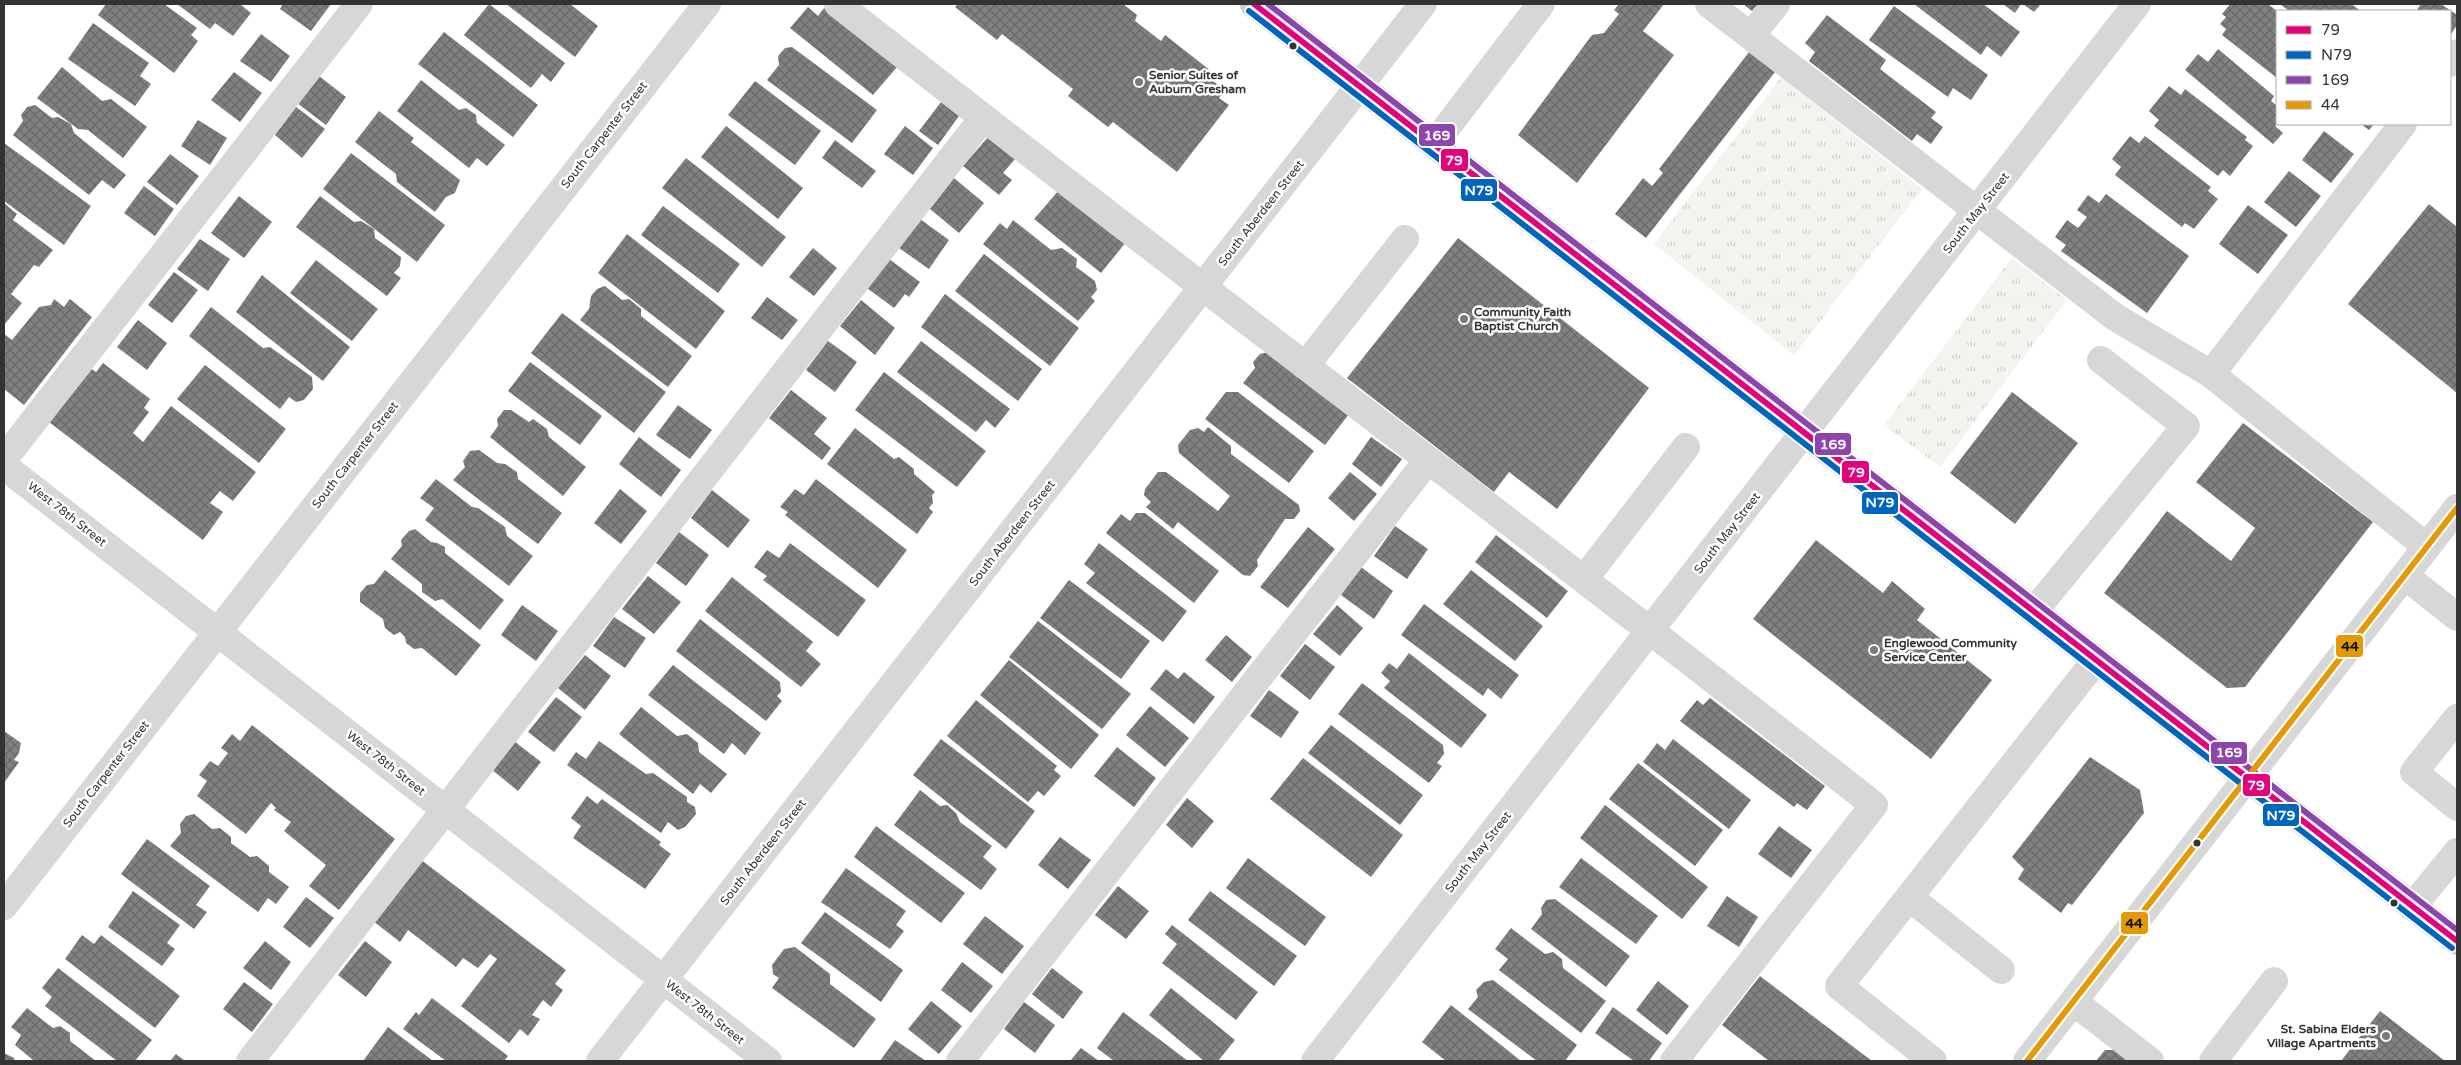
<svg xmlns="http://www.w3.org/2000/svg" width="2461" height="1065" viewBox="0 0 2461 1065" font-family="'Varela Round',sans-serif">
  <style>
    .grass { fill: url(#grass-tufts) }
    .building { fill: url(#building-cross-hatch) }
    .lines { fill: none; stroke-linecap: round; stroke-linejoin: round }
    .minor { stroke: #d7d7d7; stroke-width: 28 }
    .major { stroke: #cacaca; stroke-width: 28 }
    .bus-1-casing { stroke: #fff; stroke-width: 10 }
    .bus-2-casing { stroke: #fff; stroke-width: 10 }
    .bus-3-casing { stroke: #fff; stroke-width: 10 }
    .bus-4-casing { stroke: #fff; stroke-width: 10 }
    .bus-1 { stroke: #e5007d; stroke-width: 6 }
    .bus-2 { stroke: #0065bd; stroke-width: 6 }
    .bus-3 { stroke: #8e44ad; stroke-width: 6 }
    .bus-4 { stroke: #e39a05; stroke-width: 6 }
    .bus-dot { fill: #333; stroke: #fff; stroke-width: 2 }
    .poi-dot { fill: #7a7a7a; stroke: #fff; stroke-width: 2 }
    .labels { text-anchor: middle; dominant-baseline: central; stroke-width: 5; stroke-linejoin: round; paint-order: stroke }
    .poi-label { font-size: 12px; font-weight: bold; fill: #333; stroke: #fff; text-anchor: start }
    .street-label { font-size: 12px; fill: #333; stroke: #fff }
    .line-badge { stroke: #fff; stroke-width: 2 }
    .badge-label { font-size: 14px; text-anchor: middle; font-weight: bold; fill: #fff }
    .pale-badge-label { font-size: 14px; text-anchor: middle; font-weight: bold; fill: #111 }
  </style>
  <defs>
    <pattern id="grass-tufts" width="24" height="20" patternUnits="userSpaceOnUse" patternTransform="scale(1.25)"><rect width="24" height="20" fill="#f1f5ed"/><path d="M3 7l-1-3M5 7V3M7 7l1-3M15 17l-1-3M17 17v-4M19 17l1-3" fill="none" stroke="#cfd2cc"/></pattern>
    <pattern id="building-cross-hatch" width="8" height="8" patternUnits="userSpaceOnUse" patternTransform="scale(1.25)"><rect width="8" height="8" fill="#818181"/><path d="M0 0l8 8M0 8l8-8" fill="none" stroke="#6a6a6a"/></pattern>
  </defs>
  <rect width="100%" height="100%" fill="#fff"/>
  <path class="grass" d="M1781,77L1922,189L1794,355L1654,244Z
    M2012,258L2067,300L1940,467L1884,425Z"/>
  <path class="building" d="M106,4H164L197,28L191,35L198,41L174,73L98,15Z
    M177,4H240L251,13L233,36L215,23L210,29Z
    M283,4H331L311,31L280,9Z
    M489,4L565,63L551,82L542,74L531,88L464,35Z
    M506,4H570L598,26L575,57Z
    M958,4H1123L1137,15L1135,21L1161,41L1165,35L1211,71L1205,75L1225,90L1219,98L1229,105L1177,172L1113,122L1108,127L1068,96L1073,89L1002,34L997,40L955,7Z
    M1619,4H1664L1643,31L1674,55L1577,183L1518,135L1592,35L1604,33L1619,14L1614,10Z
    M1743,4H1758L1752,11Z
    M1914,4H1983L2020,32L2001,57L1987,46L1981,55Z
    M2003,4H2021L2015,13Z
    M2023,4H2041L2034,12Z
    M2230,4H2268L2277,11V78L2222,35L2226,29L2220,24L2226,17L2222,14Z
    M2280,4H2351L2361,11H2289Z
    M2421,4H2441L2457,15V25L2450,36V11H2416Z
    M1894,6L1988,75L1971,100L1953,88L1948,97L1869,40Z
    M808,7L818,16L824,8L897,67L873,95L790,28Z
    M1827,15L1886,60L1880,69L1936,112L1931,118L1943,127L1931,144L1917,134L1912,141L1809,61L1815,52L1805,43Z
    M93,23L149,63L140,76L151,84L135,106L68,59Z
    M444,32L538,105L513,137L418,64Z
    M261,34L290,56L271,82L240,61Z
    M792,47L877,110L852,143L767,80L779,65L778,56L785,48Z
    M2218,49L2274,96L2271,101L2277,106V124L2275,126L2283,133L2273,144L2185,70L2198,54L2208,62Z
    M1749,52L1775,72L1646,238L1615,214L1643,178L1652,186L1663,173L1659,169Z
    M62,67L102,101L111,99L147,127L123,158L88,130L78,129L37,98Z
    M234,72L262,93L240,122L211,100Z
    M319,76L346,97L326,125L297,103Z
    M421,80L459,110L466,108L476,115L477,123L505,145L487,166L477,158L469,168L397,111Z
    M755,81L821,131L795,165L728,115Z
    M2169,86L2181,95L2185,89L2247,137L2245,140L2253,146L2230,176L2223,170L2218,176L2154,126L2159,120L2149,111Z
    M941,102L959,116L938,145L919,131Z
    M35,105L52,118L58,117L71,124L74,133L126,175L114,189L102,180L89,195L13,135L23,121L21,115L27,107Z
    M296,107L325,129L302,158L275,135Z
    M379,111L414,138L411,142L460,180L455,193L446,197L435,212L397,182L396,174L355,142Z
    M198,120L227,138L210,165L181,146Z
    M2361,124H2374L2369,130Z
    M726,126L803,188L778,219L701,157Z
    M905,126L933,148L913,175L884,154Z
    M2324,131L2354,154L2331,183L2302,160Z
    M2130,136L2139,143L2145,136L2211,187L2208,191L2218,199L2194,229L2185,223L2182,227L2115,175L2121,167L2112,159Z
    M988,137L1015,159L1003,173L1012,180L999,195L963,166Z
    M835,140L876,171L862,188L822,158Z
    M4,143L91,206L64,245L4,201Z
    M351,153L445,225L417,262L323,189Z
    M170,154L199,176L177,205L147,182Z
    M686,158L786,237L762,267L662,188Z
    M2289,171L2321,196L2296,227L2264,202Z
    M954,178L984,203L959,233L930,209Z
    M144,186L174,209L155,236L124,213Z
    M1060,189L1126,242L1101,273L1034,219Z
    M2106,194L2189,256L2147,313L2061,251L2066,245L2055,237L2067,220L2078,228L2087,217L2077,210L2088,195L2099,203Z
    M239,196L272,222L244,258L211,233Z
    M320,196L354,222L361,221L374,229L375,238L401,257L400,266L394,273L401,278L387,296L296,227Z
    M4,203L17,214L13,220L53,250L39,267L34,265L11,294L22,303L4,325Z
    M2429,204L2457,227V393L2348,304Z
    M2248,205L2288,235L2258,274L2219,244Z
    M663,206L740,264L718,293L641,235Z
    M920,219L949,240L929,269L899,248Z
    M1013,220L1051,250L1062,248L1077,259L1076,267L1095,281L1097,290L1091,297L1095,301L1078,321L983,244L1000,223L1007,229Z
    M627,234L725,311L696,349L598,273Z
    M1458,238L1649,388L1557,509L1509,472L1494,492L1347,378Z
    M200,239L230,259L208,291L177,269Z
    M813,248L837,268L814,296L789,277Z
    M984,254L1079,328L1050,366L955,291Z
    M889,259L920,282L909,297L905,294L894,308L867,288Z
    M316,260L378,309L352,341L290,293Z
    M174,272L198,290L172,323L148,305Z
    M262,275L350,347L323,381L236,312Z
    M605,286L622,300L629,299L641,309V316L692,356L668,387L580,320L589,309L591,296L597,289Z
    M945,294L1042,369L1018,401L921,327Z
    M767,297L798,320L782,340L751,318Z
    M54,299L64,307L70,299L92,317L24,405L4,389V334L12,340L39,307L51,305Z
    M861,300L895,328L875,355L840,326Z
    M211,307L263,348L270,347L312,377L313,389L304,400L296,402L289,397L280,409L189,336Z
    M562,313L666,392L634,433L531,353Z
    M138,320L167,343L147,370L117,347Z
    M828,341L857,362L835,392L806,370Z
    M921,341L1010,409L995,428L986,420L976,432L897,372Z
    M1268,352L1349,414L1325,445L1243,383L1255,368L1253,362L1260,354Z
    M530,362L602,416L580,445L508,391Z
    M103,363L150,399L144,408L149,412L133,433L143,442L171,406L256,472L233,501L220,491L210,503L223,512L203,540L49,422L92,369L96,372Z
    M205,365L286,429L259,463L177,399Z
    M884,372L986,451L957,487L855,410Z
    M791,390L827,418L814,434L831,448L822,460L769,418Z
    M1226,392H1238L1314,451L1289,483L1205,419Z
    M2012,392L2078,443L2015,524L1950,473Z
    M678,405L712,430L690,459L656,435Z
    M504,410H511L529,422L533,419L547,429L549,437L586,467L563,496L490,437L498,426L497,419Z
    M2243,423L2373,522L2245,687L2227,688L2104,593L2167,511L2231,561L2255,528L2196,482Z
    M1208,427L1231,446V454L1299,505L1300,511L1294,519H1285L1257,560L1258,566L1250,576L1243,575L1178,522L1173,529L1146,507L1151,502L1144,495L1145,489L1158,472H1166L1218,511L1230,496L1179,453L1178,445L1190,430L1198,428L1204,432Z
    M855,428L894,459L899,457L914,469V474L935,492L932,495L933,503L929,508L933,512L917,534L827,464Z
    M639,437L681,470L661,497L619,464Z
    M1371,437L1402,459L1381,487L1352,464Z
    M479,450L497,463L505,464L517,472L518,479L562,513L538,544L453,480L465,467L463,461L470,451Z
    M1350,472L1377,494L1354,521L1328,498Z
    M436,479L472,507L478,508L505,527L507,536L533,556L509,586L425,520L434,508L420,498Z
    M816,479L907,550L878,588L785,515L788,512L780,507L795,489L804,495Z
    M620,489L647,511L621,544L594,523Z
    M712,490L750,520L728,548L691,518Z
    M1136,513H1145L1219,571L1194,603L1106,533L1121,514L1130,521Z
    M1395,526L1428,549L1407,579L1374,556Z
    M1308,527L1335,549L1288,608L1260,587Z
    M415,529L431,542L437,543L445,547V553L504,600L480,630L442,599L435,601L422,592V584L391,559L402,546L401,540L409,531Z
    M679,532L709,555L686,586L656,563Z
    M1496,535L1568,591L1547,618L1475,562Z
    M1816,540L1883,593L1892,581L1925,609L1917,620L1992,680L1931,759L1753,619Z
    M790,543L866,600L838,637L763,580L767,576L754,567L767,550L779,558Z
    M1099,543L1187,611L1163,642L1086,583L1095,573L1084,564Z
    M1361,567L1393,591L1374,619L1341,595Z
    M385,570L481,645L456,676L422,648L414,649L406,643L405,637L400,632L394,635L385,628L383,619L360,602V593L367,585L374,584Z
    M1471,570L1543,626L1515,661L1443,604Z
    M648,576L681,602L654,634L622,609Z
    M732,577L813,642L806,651L821,664L801,687L705,611Z
    M1069,580L1150,641L1121,679L1040,618Z
    M1424,604L1519,675L1501,699L1488,688L1483,696L1401,635Z
    M522,605L558,631L536,661L501,635Z
    M1337,605L1363,628L1340,656L1313,634Z
    M614,617L646,638L625,668L593,646Z
    M700,619L780,682L781,692L777,696L782,701L766,721L676,651Z
    M1038,621L1131,694L1102,729L1009,657Z
    M1226,635L1252,657L1232,682L1205,660Z
    M1305,644L1335,667L1310,700L1280,676Z
    M1409,653L1487,715L1461,748L1384,688L1390,681L1381,673L1389,663L1397,669Z
    M585,655L611,676L585,710L558,688Z
    M1009,660L1099,735L1071,769L980,695Z
    M673,665L761,733L745,755L732,743L724,754L648,695Z
    M1166,669L1178,679L1184,672L1215,697L1194,724L1150,689Z
    M1362,683L1443,745L1444,754L1437,763L1442,766L1429,783L1338,714Z
    M1269,690L1299,712L1281,738L1250,716Z
    M556,697L582,717L554,752L528,732Z
    M1710,698L1825,786L1807,810L1797,803L1794,807L1680,721L1697,700L1703,705Z
    M976,700L1057,766L1054,770L1061,776L1044,796L1038,791L1028,802L947,736Z
    M1150,706L1189,738L1165,767L1126,735Z
    M641,707L677,736L687,734L698,743L699,752L727,774L711,793L700,784L693,794L619,734Z
    M252,725L395,839L339,910L309,886L326,865L284,831L291,822L274,810L276,808L271,803L246,834L197,796L207,781L199,775L210,761L218,766L228,753L221,748L232,734L240,741Z
    M1331,725L1423,795L1400,825L1308,753Z
    M4,731L21,743L19,753L14,760L19,762L4,783Z
    M941,739L1035,811L1006,849L913,775Z
    M1673,739L1751,800L1729,829L1643,762L1657,743L1665,750Z
    M514,741L541,762L518,791L491,769Z
    M599,741L646,774L653,773L687,797V802L695,807L696,814L685,827L678,830L668,822L661,833L567,765L576,752L586,759Z
    M1117,747L1156,778L1134,807L1094,776Z
    M2090,757L2140,790L2144,813L2072,905L2068,903L2061,913L2018,879L2024,869L2012,857Z
    M1303,758L1403,835L1371,877L1270,799Z
    M1638,763L1723,830L1695,866L1609,799Z
    M920,790L940,806L947,805L956,813L960,822L992,846L983,857L997,869L981,890L894,825Z
    M587,796L597,804L602,799L661,842L659,845L671,854L645,889L573,838L581,826L571,818Z
    M1187,798L1214,821L1192,848L1166,825Z
    M1605,805L1708,887L1682,919L1580,838Z
    M194,814L212,829L220,828L231,837V843L250,857L257,856L269,866V872L289,887L276,904L268,898L258,912L170,846L181,833L180,824L186,816Z
    M876,826L965,893L941,923L854,857Z
    M1779,826L1812,850L1791,878L1758,854Z
    M1060,837L1091,860L1068,889L1038,865Z
    M147,839L210,886L196,905L207,912L194,929L121,874Z
    M1248,858L1326,917L1305,946L1226,888Z
    M1581,858L1658,916L1636,944L1559,887Z
    M420,859L566,970L555,984L563,990L551,1007L543,1000L532,1015L540,1019L528,1036L520,1029L509,1043L461,1006L497,959L490,954L478,968L463,958L456,967L408,930L400,942L373,921Z
    M846,868L906,911L896,925L904,931L890,949L821,902Z
    M1118,886L1149,911L1126,939L1095,915Z
    M133,891L180,925L167,943L175,949L162,966L108,927Z
    M1210,891L1297,956L1274,986L1188,920Z
    M1727,896L1758,917L1739,947L1707,926Z
    M306,897L334,918L310,948L283,927Z
    M1555,899L1630,956L1606,987L1531,929L1542,914L1541,908L1546,900Z
    M825,912L903,970L881,1002L801,943Z
    M985,916L1024,946L1002,974L963,944Z
    M1172,925L1258,992L1236,1020L1162,963L1177,944L1165,934Z
    M1511,928L1545,954L1553,952L1562,959L1563,968L1606,1001L1581,1033L1499,970L1508,959L1495,949Z
    M82,935L94,944L101,935L180,996L155,1028L65,959Z
    M265,941L291,962L271,990L243,968Z
    M365,941L392,962L366,997L338,975Z
    M795,947L830,974V984L876,1019L854,1048L772,988L779,978L773,974L772,965L784,949Z
    M962,962L993,986L971,1013L941,990Z
    M58,968L152,1040L135,1061H117L45,1006L52,997L42,988Z
    M1052,968L1083,992L1063,1019L1032,994Z
    M1760,976L1872,1061H1769L1722,1025Z
    M1493,980L1577,1045L1565,1061H1537L1468,1009L1478,997L1476,990L1484,982Z
    M1658,981L1689,1006L1667,1035L1636,1010Z
    M244,982L273,1004L252,1032L223,1009Z
    M1171,988L1235,1040L1218,1061H1204L1149,1015Z
    M432,998L508,1056L504,1061H446L403,1029L416,1012L419,1015Z
    M931,1001L962,1026L939,1054L908,1029Z
    M1024,1002L1055,1025L1035,1053L1004,1029Z
    M1451,1005L1521,1061H1446L1422,1042Z
    M1613,1007L1662,1043L1649,1061H1634L1595,1033Z
    M27,1008L53,1028L60,1026L70,1033V1041L96,1061H34L15,1045L21,1035L11,1027Z
    M2380,1011L2445,1061H2341Z
    M1123,1012L1188,1061H1114L1097,1048Z
    M388,1027L433,1061H363Z
    M895,1040L926,1061H880Z
    M1081,1048L1099,1061H1070Z
    M2105,1050H2115L2130,1061H2096Z
    M4,1053L14,1058L15,1061H4Z
    M176,1054L185,1061H170Z"/>
  <g class="lines">
    <path class="minor" d="M838,4C1181,274 1531,535 1874,805L1674,1061
      M1709,4L2115,317L2211,374L2427,547
      M1751,36L1776,4
      M2450,63L2457,53
      M1434,144L1541,4
      M1305,366L1405,239
      M2211,374L2403,124
      M4,459L359,4
      M4,466L768,1061
      M2405,576L2457,617
      M1585,578L1686,447
      M2034,611L2186,426L2101,360
      M2457,718L2414,772L2457,807
      M1909,897L2001,970
      M4,906L707,4
      M2412,907L2457,852
      M2074,1002L2150,1061
      M250,1061L983,118
      M600,1061L1423,4
      M960,1061L1428,460
      M1315,1061L2137,4
      M1933,1061L1839,986L2096,660
      M2027,1061L2457,508
      M2213,1061L2274,981"/>
    <path class="major" d="M1254,4L2457,941"/>
    <defs>
      <path id="bus-1" d="M1254,4L2457,941"/>
      <path id="bus-2" d="M1249,11L2452,948"/>
      <path id="bus-3" d="M1268,4L2457,930"/>
      <path id="bus-4" d="M2027,1061L2457,508"/>
    </defs>
    <use href="#bus-1" class="bus-1-casing"/>
    <use href="#bus-2" class="bus-2-casing"/>
    <use href="#bus-3" class="bus-3-casing"/>
    <use href="#bus-4" class="bus-4-casing"/>
    <use href="#bus-1" class="bus-1"/>
    <use href="#bus-2" class="bus-2"/>
    <use href="#bus-3" class="bus-3"/>
    <use href="#bus-4" class="bus-4"/>
  </g>
  <g class="bus-dot">
    <circle cx="1293" cy="46" r="4.5"/>
    <circle cx="2197" cy="843" r="4.5"/>
    <circle cx="2394" cy="903" r="4.5"/>
  </g>
  <g class="poi-dot">
    <circle cx="1139" cy="82" r="5"/>
    <circle cx="1464" cy="319" r="5"/>
    <circle cx="1874" cy="650" r="5"/>
    <circle cx="2386" cy="1036" r="5"/>
  </g>
  <g class="labels">
    <g class="poi-label">
      <text x="1149" y="75">Senior Suites of<tspan x="1149" dy="14">Auburn Gresham</tspan></text>
      <text x="1474" y="312">Community Faith<tspan x="1474" dy="14">Baptist Church</tspan></text>
      <text x="1884" y="643">Englewood Community<tspan x="1884" dy="14">Service Center</tspan></text>
      <text x="2376" y="1029" text-anchor="end">St. Sabina Elders<tspan x="2376" dy="14">Village Apartments</tspan></text>
    </g>
    <g class="street-label">
      <text transform="translate(604 135) rotate(-52)">South Carpenter Street</text>
      <text transform="translate(1261 213) rotate(-52)">South Aberdeen Street</text>
      <text transform="translate(1976 213) rotate(-52)">South May Street</text>
      <text transform="translate(355 455) rotate(-52)">South Carpenter Street</text>
      <text transform="translate(67 514) rotate(38)">West 78th Street</text>
      <text transform="translate(1012 533) rotate(-52)">South Aberdeen Street</text>
      <text transform="translate(1727 533) rotate(-52)">South May Street</text>
      <text transform="translate(386 763) rotate(38)">West 78th Street</text>
      <text transform="translate(106 774) rotate(-52)">South Carpenter Street</text>
      <text transform="translate(763 852) rotate(-52)">South Aberdeen Street</text>
      <text transform="translate(1478 852) rotate(-52)">South May Street</text>
      <text transform="translate(705 1012) rotate(38)">West 78th Street</text>
    </g>
  </g>
  <g class="line-badge">
    <rect x="1418" y="123" width="38" height="24" rx="5" fill="#8e44ad"/>
    <rect x="1440" y="148" width="29" height="24" rx="5" fill="#e5007d"/>
    <rect x="1460" y="178" width="38" height="24" rx="5" fill="#0065bd"/>
    <rect x="1814" y="432" width="38" height="24" rx="5" fill="#8e44ad"/>
    <rect x="1841" y="460" width="29" height="24" rx="5" fill="#e5007d"/>
    <rect x="1861" y="491" width="38" height="24" rx="5" fill="#0065bd"/>
    <rect x="2335" y="634" width="29" height="24" rx="5" fill="#e39a05"/>
    <rect x="2210" y="741" width="38" height="24" rx="5" fill="#8e44ad"/>
    <rect x="2242" y="773" width="29" height="24" rx="5" fill="#e5007d"/>
    <rect x="2262" y="803" width="38" height="24" rx="5" fill="#0065bd"/>
    <rect x="2120" y="911" width="29" height="24" rx="5" fill="#e39a05"/>
  </g>
  <g class="badge-label">
    <text x="1437" y="140">169</text>
    <text x="1454" y="165">79</text>
    <text x="1479" y="195">N79</text>
    <text x="1833" y="449">169</text>
    <text x="1856" y="477">79</text>
    <text x="1880" y="507">N79</text>
    <text x="2229" y="757">169</text>
    <text x="2256" y="790">79</text>
    <text x="2281" y="820">N79</text>
  </g>
  <g class="pale-badge-label">
    <text x="2350" y="651">44</text>
    <text x="2134" y="928">44</text>
  </g>
  <rect width="2461" height="1065" fill="none" stroke="#333333" stroke-width="10"/>
  <rect x="2276" y="10" width="175" height="115" fill="#ffffff" stroke="#adadad"/>
  <rect x="2286" y="26" width="25" height="8" fill="#e5007d" stroke="#adadad"/>
  <text x="2321" y="35" font-size="15" fill="#333333">79</text>
  <rect x="2286" y="51" width="25" height="8" fill="#0065bd" stroke="#adadad"/>
  <text x="2321" y="60" font-size="15" fill="#333333">N79</text>
  <rect x="2286" y="76" width="25" height="8" fill="#8e44ad" stroke="#adadad"/>
  <text x="2321" y="85" font-size="15" fill="#333333">169</text>
  <rect x="2286" y="101" width="25" height="8" fill="#e39a05" stroke="#adadad"/>
  <text x="2321" y="110" font-size="15" fill="#333333">44</text>
</svg>
